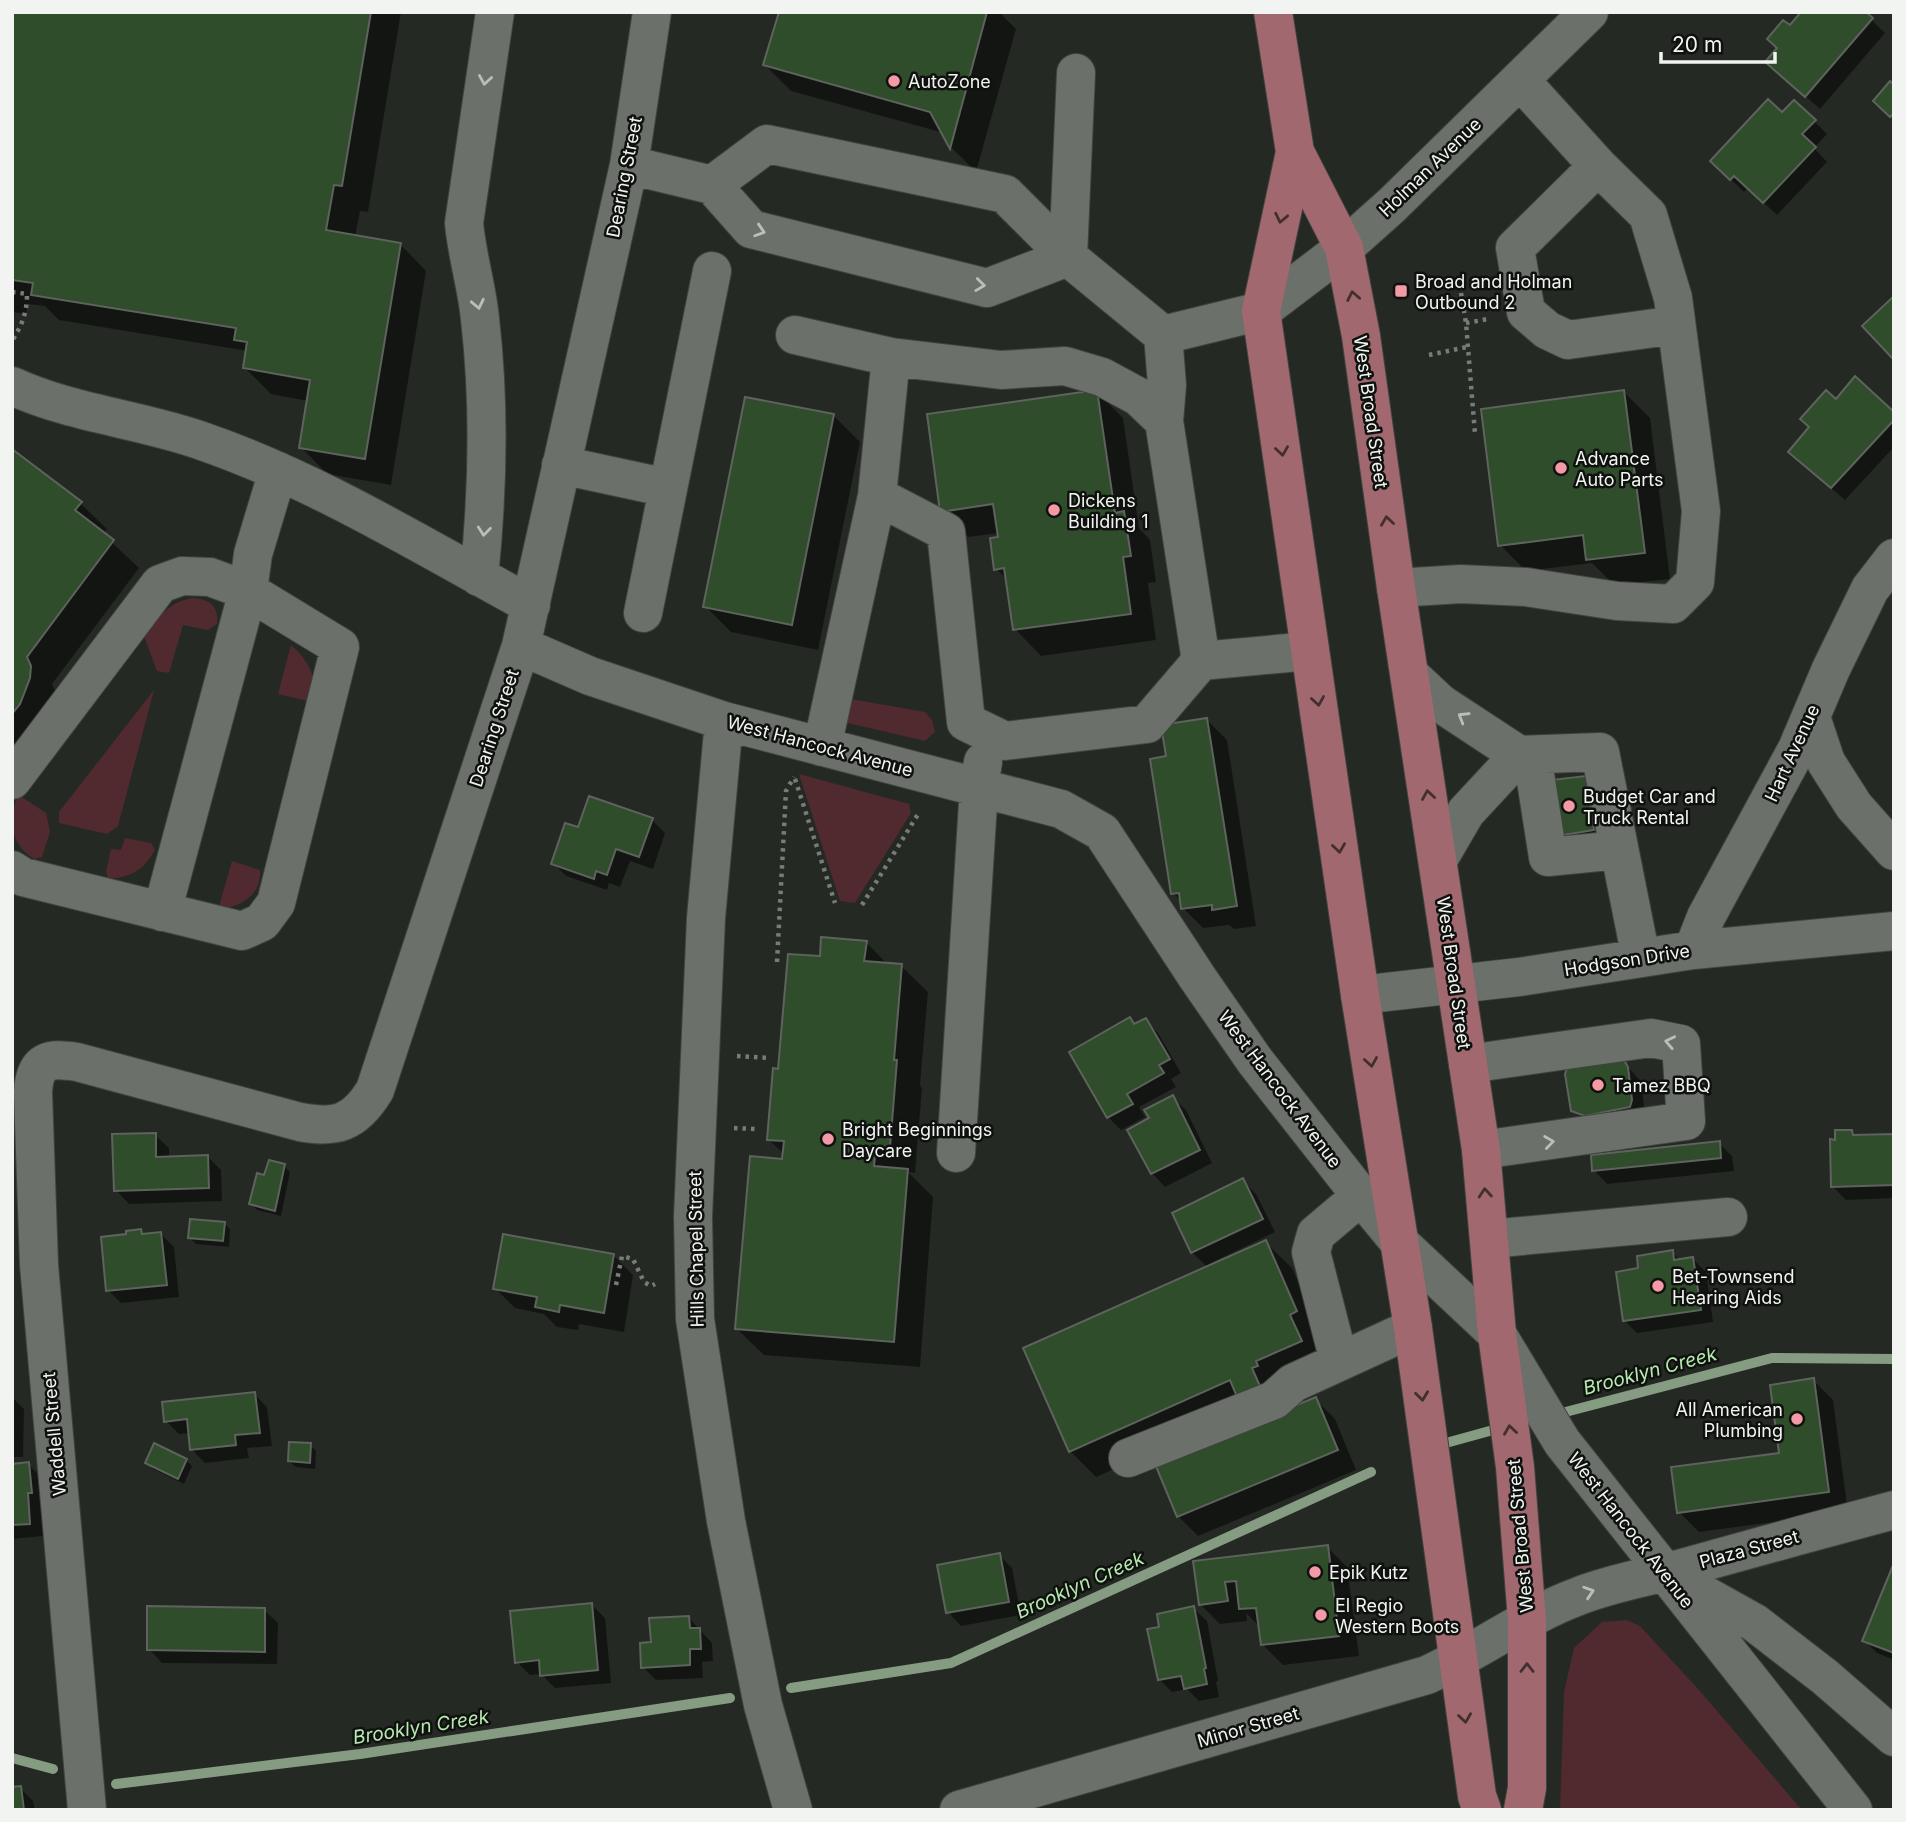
<svg xmlns="http://www.w3.org/2000/svg" width="1906" height="1822" viewBox="0 0 1906 1822" font-family="Inter,sans-serif">
  <style>
    .green { fill: #502a2f }
    .shadow { fill: #0007 }
    .lines { fill: none; stroke-linecap: round; stroke-linejoin: round }
    .stream { stroke: #869c82; stroke-width: 10 }
    .building { fill: #2f4c2b; stroke: #5e635d; stroke-width: 2 }
    .minor-casing { stroke: #40443f; stroke-width: 40 }
    .major-casing { stroke: #40443f; stroke-width: 40 }
    .path { stroke: #787c78; stroke-width: 4.5; stroke-dasharray: 3.5 5; stroke-linecap: butt }
    .minor { stroke: #6b706a; stroke-width: 38 }
    .major { stroke: #a2686f; stroke-width: 38 }
    .oneway { stroke: #bbbfbb }
    .oneway2 { stroke: #422f31 }
    .poi-dot { fill: #f49aa6; stroke: #0f110f; stroke-width: 2.5 }
    .labels { text-anchor: middle; dominant-baseline: central; stroke-width: 5; stroke-linejoin: round; paint-order: stroke }
    .poi-label { font-size: 18px; fill: #f1f4f1; stroke: #0f110f; text-anchor: start }
    .street-label { font-size: 18px; fill: #f1f4f1; stroke: #0f110f }
    .water-label { font-size: 19px; font-style: italic; fill: #b7eab0; stroke: #0f110f }
  </style>
  <rect width="100%" height="100%" fill="#252924"/>
  <path class="green" d="M192,598C210,599 219,606 217,624L208,630L183,625L169,673L157,671L144,636C157,618 169,602 192,598Z
    M291,645C308,660 321,679 307,701L278,694Z
    M154,690L118,826L107,834L59,823V812Z
    M851,699L925,712L932,720L935,732L925,741L848,723L843,714Z
    M799,774L909,804L911,813L855,903L840,901Z
    M22,797L46,813L50,832L42,857L34,859C12,846 8,823 16,800Z
    M125,838L151,843L155,850C143,871 131,877 108,879L106,872L111,849L121,850Z
    M232,861L260,870C261,897 241,906 218,910Z
    M1626,1620L1640,1626L1699,1690L1802,1810H1560L1564,1692L1574,1648L1602,1622Z"/>
  <path class="shadow" d="M12,12H401L368,212L360,211L355,237L400,244L426,271L391,485L327,474L301,447L308,401L271,394L245,368L248,351L59,320L45,306L28,304L26,314L12,312Z
    M781,12H999L1016,29L976,172L951,147L944,133L791,91L765,65Z
    M1863,12L1885,33L1820,109L1780,74L1778,49L1790,28Z
    M1782,115L1814,121L1827,134L1814,148L1827,162L1777,215L1748,188L1744,192L1712,161Z
    M1097,392L1123,418L1139,528L1150,540L1156,582L1148,583L1156,640L1041,656L1015,629L1008,580L996,569L999,533L968,537L942,511Z
    M1624,392L1650,418L1670,579L1614,585L1592,563L1526,571L1500,545Z
    M1836,401L1894,414V447L1845,500L1804,465Z
    M833,415L860,442L818,650L731,632L705,606Z
    M12,451L80,503L107,529L103,534L139,568L52,684L56,693L12,772Z
    M1207,720L1227,740L1256,926L1234,929L1229,925L1203,928L1183,908L1182,902L1173,893L1168,758Z
    M1585,778L1599,835L1560,842Z
    M652,820L665,833L653,869L630,861L620,887L609,883L607,890L566,876L553,863L579,830Z
    M866,942L888,965L901,966L928,992L920,1085L922,1088L915,1173L908,1172L933,1197L920,1367L764,1355L737,1329L783,1161L784,1154L768,1139L779,1071L821,958Z
    M1130,1019L1136,1025L1145,1020L1158,1033L1181,1073L1171,1079L1176,1087L1139,1107L1145,1117L1121,1130L1108,1117Z
    M1623,1061L1641,1082L1645,1114L1588,1125L1574,1111Z
    M1172,1097L1186,1110L1212,1163L1165,1187L1152,1173L1129,1131L1152,1119Z
    M1851,1131L1857,1137L1894,1135V1198L1846,1200L1833,1187L1837,1141Z
    M155,1135L169,1148V1158L208,1157L221,1170L222,1201L129,1204L116,1190Z
    M1719,1143L1732,1156L1734,1171L1607,1184L1594,1170Z
    M284,1166L290,1172L281,1216L257,1210L251,1204L265,1177Z
    M1243,1181L1256,1194L1275,1232L1209,1264L1211,1267L1265,1242L1292,1268L1322,1338L1327,1367L1285,1412L1315,1399L1335,1419L1356,1470L1198,1536L1178,1516L1249,1409L1096,1477L1070,1451L1208,1268L1192,1252Z
    M224,1223L230,1229L229,1247L196,1244L190,1238Z
    M141,1231L145,1235L161,1234L174,1247L179,1297L121,1303L108,1290L128,1236Z
    M1672,1252L1681,1261L1693,1259L1706,1272L1713,1322L1637,1333L1624,1320L1640,1269Z
    M613,1255L633,1275L624,1332L579,1324L578,1330L557,1327L544,1314L515,1308L495,1288Z
    M1813,1380L1833,1400L1848,1512L1699,1532L1679,1512L1781,1454Z
    M254,1394L267,1407L272,1446L247,1448L249,1458L205,1463L192,1450L190,1433L179,1434L166,1421Z
    M12,1397L24,1409L23,1457H12Z
    M310,1445L316,1451L315,1469L296,1467L289,1461Z
    M186,1460L192,1466L184,1484L153,1469L147,1463Z
    M28,1464L41,1477L44,1505H41L43,1536L12,1539V1465Z
    M1327,1547L1347,1567L1359,1656L1283,1665L1263,1645L1261,1628L1246,1613L1247,1621L1220,1624L1200,1604L1195,1563Z
    M999,1555L1012,1568L1021,1615L961,1626L948,1612Z
    M1894,1568V1660L1877,1653L1864,1640Z
    M592,1605L605,1618L611,1683L555,1688L541,1674L530,1675L517,1662Z
    M1193,1608L1207,1621L1218,1681L1216,1682L1219,1697L1199,1701L1187,1689L1172,1692L1159,1679L1161,1628Z
    M264,1610L278,1623L277,1664L162,1663L149,1649Z
    M689,1618L712,1643L713,1661L702,1662L703,1678L656,1680L643,1667L653,1644Z
    M20,1788L33,1801L35,1810H12Z"/>
  <g class="lines">
    <path class="stream" d="M1554,1415L1772,1358L1894,1359
      M1435,1446L1504,1427
      M791,1688L951,1663L1371,1472
      M12,1758L53,1769
      M116,1784L360,1754L730,1698"/>
  </g>
  <path class="building" d="M12,12H371L342,186L334,185L326,230L401,243L365,459L299,448L310,380L243,368L247,342L234,340L236,328L31,295L33,283L12,280Z
    M779,12H987L950,149L930,112L763,65Z
    M1801,12H1866L1873,18L1805,97L1765,62L1777,48L1767,39L1783,20L1790,25Z
    M1890,81L1894,85V113L1890,117L1873,101Z
    M1768,99L1782,112L1794,100L1816,120L1802,134L1816,147L1763,203L1734,176L1730,180L1710,161Z
    M1894,296V360L1862,326Z
    M1855,376L1894,412V420L1831,488L1788,452L1809,427L1800,419L1826,390L1836,399Z
    M1097,390L1115,513L1124,511L1131,556L1123,557L1131,614L1013,630L1004,568L994,570L990,538L998,537L993,504L940,512L927,414Z
    M1624,390L1645,553L1586,560L1583,535L1498,546L1481,409Z
    M745,397L834,414L792,625L703,607Z
    M12,449L82,502L75,510L114,540L27,657L31,666L30,678L20,704L12,714Z
    M1207,718L1237,906L1212,910V905L1181,909L1179,893L1171,894L1150,759L1166,756L1161,725Z
    M1586,776L1594,830L1552,837L1542,781Z
    M589,796L653,818L639,857L616,849L607,875L596,871L594,879L551,864L565,823L578,827Z
    M821,937L867,941L864,961L902,964L894,1060H897L890,1147L876,1146L874,1166L908,1169L894,1342L735,1329L750,1156L782,1159L784,1141L767,1140L773,1068L778,1069L788,954L820,956Z
    M1130,1017L1134,1024L1146,1018L1170,1059L1159,1065L1164,1073L1127,1094L1133,1104L1107,1118L1069,1052Z
    M1624,1060L1628,1067L1632,1100L1630,1107L1585,1116L1571,1111L1565,1074L1568,1066Z
    M1173,1095L1200,1150L1151,1174L1127,1130L1149,1118L1144,1110Z
    M1835,1130H1852L1853,1135L1894,1134V1185L1831,1187L1830,1139L1835,1140Z
    M156,1133V1157L208,1155L209,1188L114,1191L112,1134Z
    M1720,1141L1721,1158L1592,1171L1591,1155Z
    M269,1160L285,1164L275,1211L249,1204L257,1173L264,1175Z
    M1243,1178L1263,1219L1191,1253L1172,1213Z
    M190,1219L225,1222L223,1241L188,1238Z
    M141,1229L142,1234L161,1232L167,1285L106,1291L101,1237L126,1234V1231Z
    M503,1234L614,1254L604,1313L560,1305L559,1312L535,1307L537,1297L493,1289Z
    M1266,1240L1297,1311L1290,1315L1302,1341L1256,1361L1258,1366L1252,1368L1263,1393L1240,1404L1230,1380L1069,1452L1023,1348Z
    M1673,1250L1674,1260L1693,1257L1701,1310L1623,1321L1616,1272L1638,1268L1637,1256Z
    M1814,1378L1829,1492L1677,1513L1671,1467L1779,1453L1770,1385Z
    M255,1392L260,1433L235,1435L236,1445L190,1450L187,1419L164,1422L162,1402Z
    M1316,1397L1338,1450L1177,1517L1155,1464Z
    M289,1442L311,1443L310,1463L288,1461Z
    M154,1443L187,1459L178,1479L145,1463Z
    M29,1462L32,1493H28L30,1524L12,1525V1464Z
    M1328,1545L1339,1636L1261,1645L1256,1608L1239,1609L1236,1581L1225,1582L1228,1601L1199,1605L1193,1561Z
    M1000,1553L1009,1602L946,1613L937,1565Z
    M1894,1563V1653L1862,1641Z
    M592,1603L598,1670L540,1676L539,1660L515,1663L510,1611Z
    M147,1606L265,1608V1652L147,1650Z
    M1194,1606L1206,1668L1204,1669L1207,1684L1184,1689L1181,1676L1158,1680L1147,1629L1159,1627L1157,1614Z
    M689,1616L690,1628H700L701,1649H690V1665L641,1668L640,1643L651,1642L649,1618Z
    M21,1786L24,1810H12V1787Z"/>
  <g class="lines">
    <defs>
      <path id="minor" d="M629,165L712,185L767,144L1005,194L1068,257L1163,335L1261,311L1344,248L1392,205L1589,12
        M1598,166L1515,248L1526,312L1547,330L1568,340L1676,325
        M712,185L751,229L987,288L1068,257L1076,73
        M795,335L891,357L877,496L946,532L966,722L1005,741L1147,724L1201,661L1164,421L1167,385L1163,335
        M891,357L1001,370L1065,366L1102,377L1139,397L1164,421
        M12,386C73,414 140,419 202,441C318,481 424,547 531,605
        M561,465L668,488
        M479,577C488,490 490,405 480,319C477,287 467,256 464,223L495,12
        M1396,588L1461,584L1526,587L1617,601L1673,604L1695,582L1701,511L1673,298L1648,215L1598,166L1520,80
        M643,613L712,271
        M521,646L590,676L724,721L1061,809L1102,832L1197,977L1255,1061L1361,1196L1399,1242L1497,1334L1562,1442L1853,1810
        M1201,661L1310,651
        M1410,675L1440,703L1519,755L1600,752L1641,958
        M1811,717L1826,762L1854,806L1894,851
        M724,721L706,918L693,1217L695,1319L726,1521L763,1705L793,1810
        M822,747L877,496
        M1532,755L1548,857L1619,850
        M12,780L160,584L182,576L210,577L248,591L340,647L276,903L262,922L242,931L23,877L12,870
        M1438,860L1466,812L1519,755
        M162,912L248,591L253,554L278,471
        M1693,950L1706,917L1797,749L1831,669L1870,589L1894,558
        M1360,995L1519,977L1693,950L1894,931
        M1468,1064L1651,1038L1681,1044L1686,1121L1481,1150
        M956,1153L979,787L983,762
        M1489,1239L1728,1217
        M1339,1361L1311,1252L1316,1234L1361,1196
        M1128,1458L1274,1400L1293,1383L1413,1328
        M1678,1580L1755,1623L1825,1677L1894,1737
        M87,1810L39,1265L33,1092C35,1059 49,1058 77,1062L300,1122C336,1129 355,1123 375,1090L521,646L629,165L652,12
        M959,1810L1427,1675C1479,1651 1525,1616 1579,1596C1612,1583 1648,1577 1682,1568C1753,1548 1823,1529 1894,1510"/>
      <path id="major" d="M1273,12L1295,152L1344,248L1361,336L1396,588L1481,1150L1497,1334L1515,1467L1527,1620V1788L1523,1810
        M1295,152L1261,311L1360,995L1413,1328L1477,1796L1482,1810"/>
    </defs>
    <use href="#minor" class="minor-casing"/>
    <use href="#major" class="major-casing"/>
    <path class="path" d="M12,292L27,294C27,313 22,325 12,341
      M1461,293L1466,323L1475,434
      M1466,323L1488,319
      M1429,355L1467,347
      M795,779L835,903
      M862,905L920,811
      M777,962L786,791L794,777
      M737,1056L770,1058
      M734,1128L756,1129
      M616,1285L622,1256L633,1259L644,1282L651,1286L655,1284"/>
    <use href="#minor" class="minor"/>
    <use href="#major" class="major"/>
  </g>
  <defs><path id="oneway-chevron" d="M-2-3.5L2.5 0L-2 3.5" fill="none" stroke-width="1.6" stroke-linecap="round" stroke-linejoin="round" transform="scale(1.75)"/></defs>
  <g class="oneway">
    <use href="#oneway-chevron" transform="translate(485 80) rotate(99)"/>
    <use href="#oneway-chevron" transform="translate(760 231) rotate(18)"/>
    <use href="#oneway-chevron" transform="translate(980 285) rotate(7)"/>
    <use href="#oneway-chevron" transform="translate(478 304) rotate(78)"/>
    <use href="#oneway-chevron" transform="translate(484 531) rotate(96)"/>
    <use href="#oneway-chevron" transform="translate(1463 717) rotate(-149)"/>
    <use href="#oneway-chevron" transform="translate(1670 1042) rotate(-168)"/>
    <use href="#oneway-chevron" transform="translate(1549 1142) rotate(-8)"/>
    <use href="#oneway-chevron" transform="translate(1589 1592) rotate(-18)"/>
  </g>
  <g class="oneway2">
    <use href="#oneway-chevron" transform="translate(1281 218) rotate(102)"/>
    <use href="#oneway-chevron" transform="translate(1353 296) rotate(-101)"/>
    <use href="#oneway-chevron" transform="translate(1282 451) rotate(82)"/>
    <use href="#oneway-chevron" transform="translate(1387 521) rotate(-98)"/>
    <use href="#oneway-chevron" transform="translate(1318 701) rotate(81)"/>
    <use href="#oneway-chevron" transform="translate(1428 795) rotate(-99)"/>
    <use href="#oneway-chevron" transform="translate(1339 848) rotate(82)"/>
    <use href="#oneway-chevron" transform="translate(1371 1062) rotate(81)"/>
    <use href="#oneway-chevron" transform="translate(1485 1193) rotate(-95)"/>
    <use href="#oneway-chevron" transform="translate(1422 1396) rotate(83)"/>
    <use href="#oneway-chevron" transform="translate(1510 1430) rotate(-98)"/>
    <use href="#oneway-chevron" transform="translate(1527 1668) rotate(-90)"/>
    <use href="#oneway-chevron" transform="translate(1465 1718) rotate(82)"/>
  </g>
  <g class="poi-dot">
    <circle cx="894" cy="81" r="7"/>
    <rect x="1394" y="284" width="14" height="14" rx="3.5"/>
    <circle cx="1561" cy="468" r="7"/>
    <circle cx="1054" cy="510" r="7"/>
    <circle cx="1569" cy="806" r="7"/>
    <circle cx="1598" cy="1085" r="7"/>
    <circle cx="828" cy="1139" r="7"/>
    <circle cx="1658" cy="1286" r="7"/>
    <circle cx="1797" cy="1419" r="7"/>
    <circle cx="1315" cy="1572" r="7"/>
    <circle cx="1321" cy="1615" r="7"/>
  </g>
  <g class="labels">
    <g class="poi-label">
      <text x="908" y="81">AutoZone</text>
      <text x="1415" y="281">Broad and Holman<tspan x="1415" dy="21">Outbound 2</tspan></text>
      <text x="1575" y="458">Advance<tspan x="1575" dy="21">Auto Parts</tspan></text>
      <text x="1068" y="500">Dickens<tspan x="1068" dy="21">Building 1</tspan></text>
      <text x="1583" y="796">Budget Car and<tspan x="1583" dy="21">Truck Rental</tspan></text>
      <text x="1612" y="1085">Tamez BBQ</text>
      <text x="842" y="1129">Bright Beginnings<tspan x="842" dy="21">Daycare</tspan></text>
      <text x="1672" y="1276">Bet-Townsend<tspan x="1672" dy="21">Hearing Aids</tspan></text>
      <text x="1783" y="1409" text-anchor="end">All American<tspan x="1783" dy="21">Plumbing</tspan></text>
      <text x="1329" y="1572">Epik Kutz</text>
      <text x="1335" y="1605">El Regio<tspan x="1335" dy="21">Western Boots</tspan></text>
    </g>
    <g class="street-label">
      <text transform="translate(1430 167) rotate(-44)">Holman Avenue</text>
      <text transform="translate(624 177) rotate(-79)">Dearing Street</text>
      <text transform="translate(1371 412) rotate(82)">West Broad Street</text>
      <text transform="translate(494 728) rotate(-72)">Dearing Street</text>
      <text transform="translate(820 746) rotate(15)">West Hancock Avenue</text>
      <text transform="translate(1792 753) rotate(-65)">Hart Avenue</text>
      <text transform="translate(1627 960) rotate(-9)">Hodgson Drive</text>
      <text transform="translate(1454 973) rotate(82)">West Broad Street</text>
      <text transform="translate(1280 1089) rotate(53)">West Hancock Avenue</text>
      <text transform="translate(696 1249) rotate(-91)">Hills Chapel Street</text>
      <text transform="translate(54 1434) rotate(-95)">Waddell Street</text>
      <text transform="translate(1631 1530) rotate(52)">West Hancock Avenue</text>
      <text transform="translate(1520 1536) rotate(-95)">West Broad Street</text>
      <text transform="translate(1749 1549) rotate(-15)">Plaza Street</text>
      <text transform="translate(1248 1727) rotate(-16)">Minor Street</text>
    </g>
    <g class="water-label">
      <text transform="translate(1650 1371) rotate(-15)">Brooklyn Creek</text>
      <text transform="translate(1080 1585) rotate(-24)">Brooklyn Creek</text>
      <text transform="translate(421 1727) rotate(-9)">Brooklyn Creek</text>
    </g>
  </g>
  <rect width="1906" height="1822" fill="none" stroke="#f1f4f1" stroke-width="28"/>
  <path d="M1661 52v10h114v-10" fill="none" stroke="#f1f4f1" stroke-width="3.5"/>
  <text x="1672" y="52" font-size="21" fill="#f1f4f1" stroke="#0f110f" stroke-width="5" paint-order="stroke">20 m</text>
</svg>
